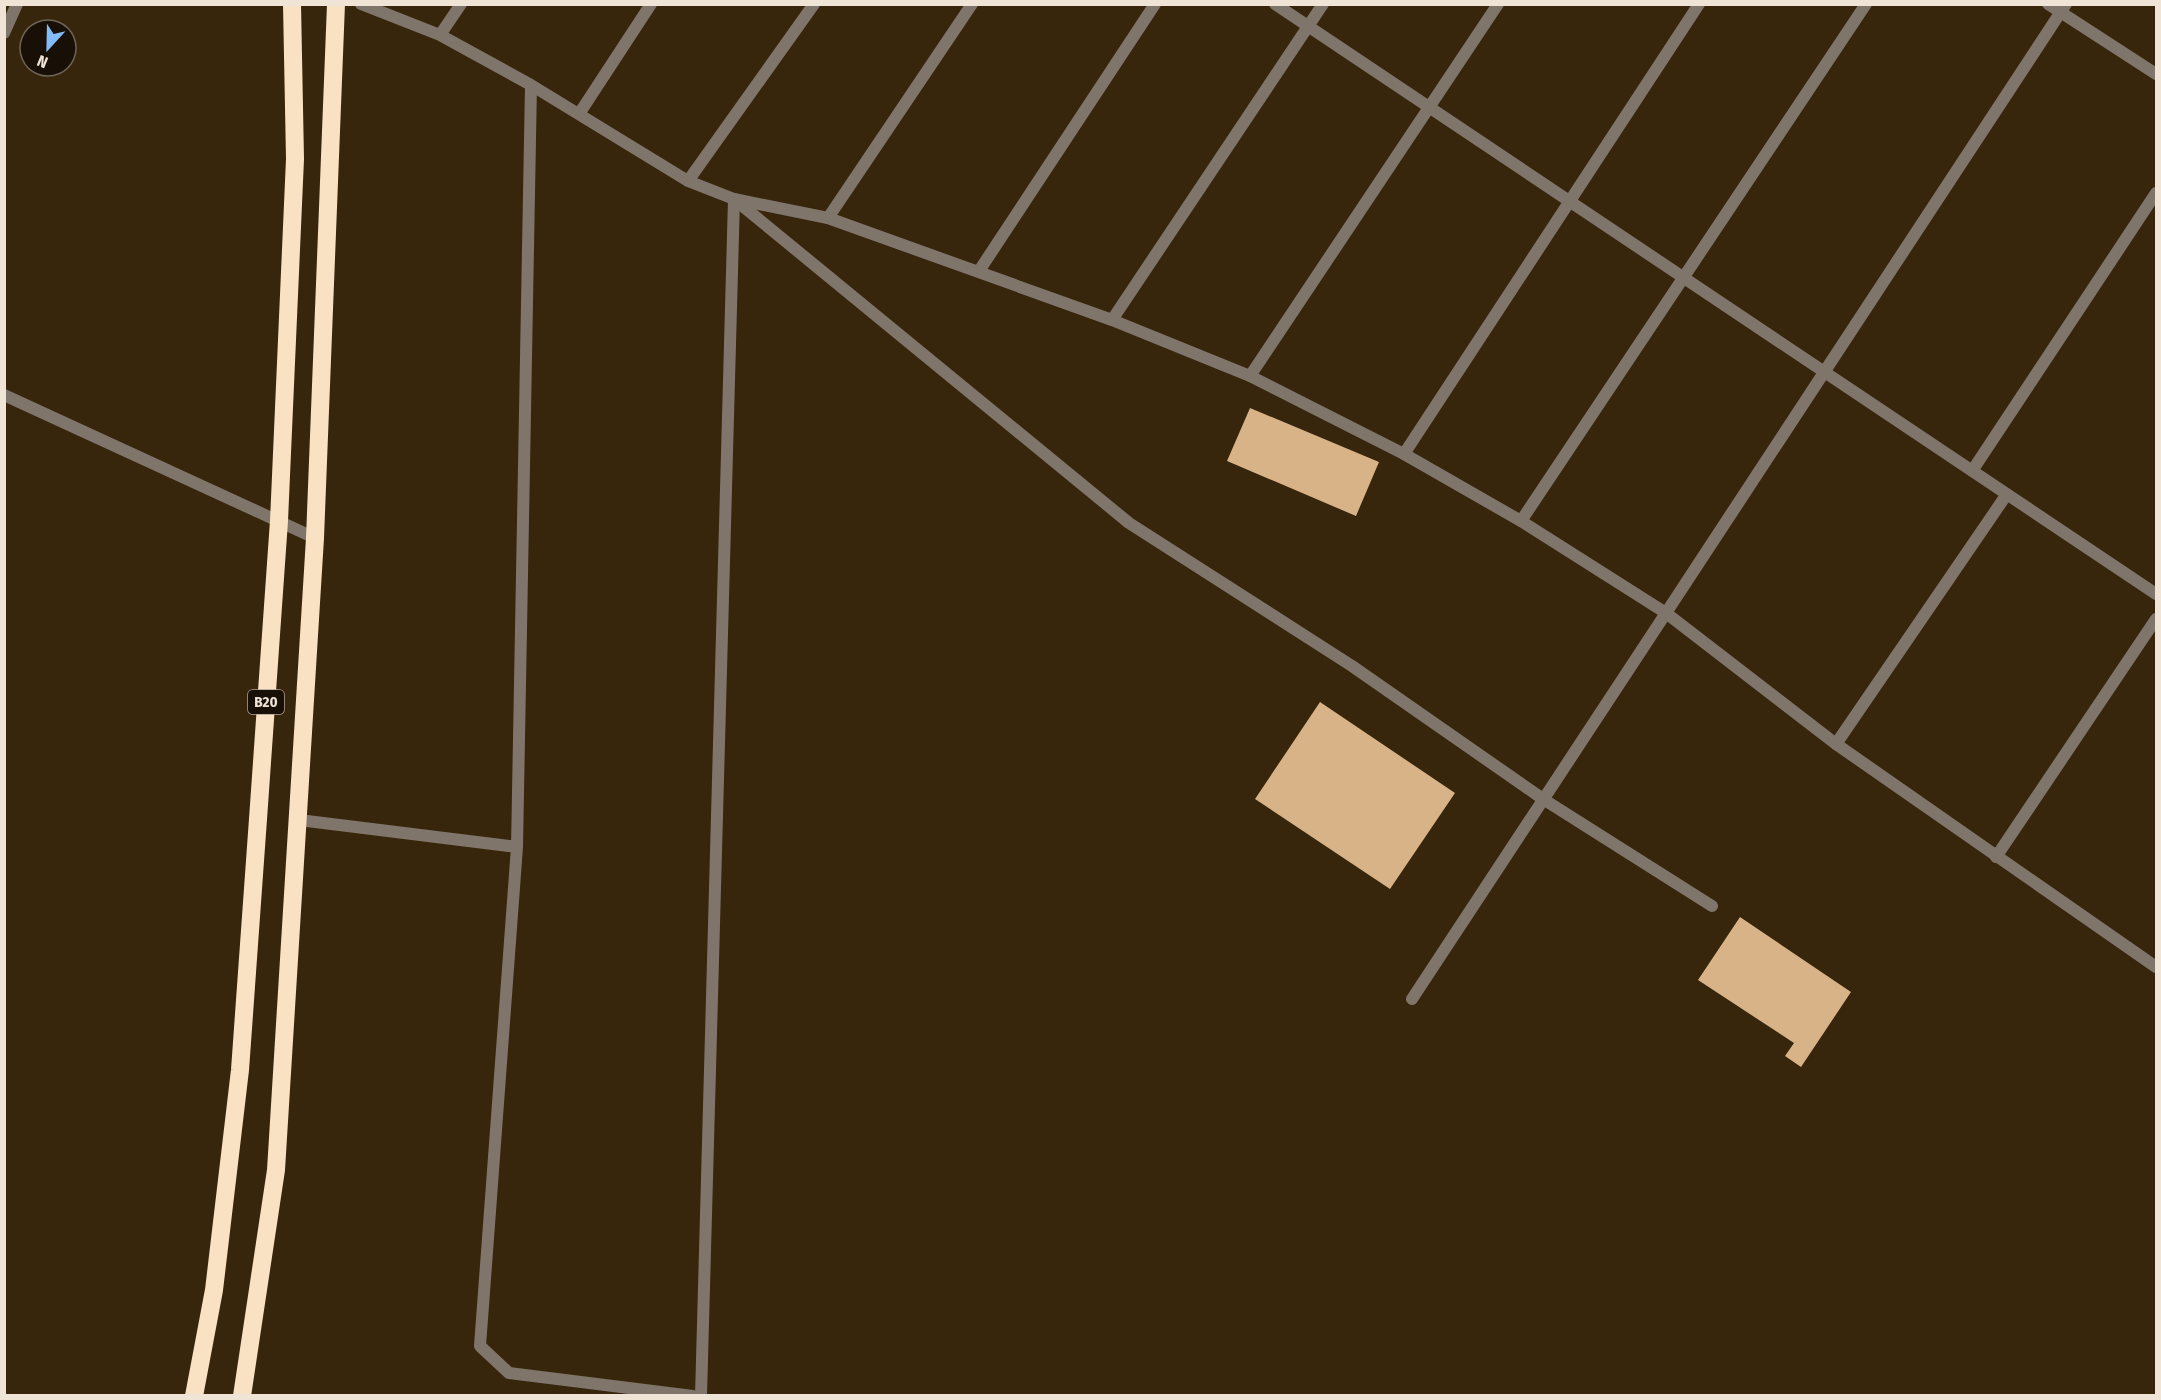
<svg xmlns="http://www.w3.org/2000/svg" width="2161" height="1400" viewBox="0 0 2161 1400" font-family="'Fira Sans Condensed',sans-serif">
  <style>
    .building { fill: #d7b387 }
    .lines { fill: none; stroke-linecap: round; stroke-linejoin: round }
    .lane { stroke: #7f756a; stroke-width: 12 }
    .street { stroke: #7f756a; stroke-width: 12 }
    .highway { stroke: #f9e1c4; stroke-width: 18 }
    .labels { text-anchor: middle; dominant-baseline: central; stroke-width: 6; stroke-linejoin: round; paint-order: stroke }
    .shield { fill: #181006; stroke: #afa498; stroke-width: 1.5 }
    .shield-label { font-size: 15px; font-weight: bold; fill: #f0e4d6 }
  </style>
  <rect width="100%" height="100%" fill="#37250c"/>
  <path class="building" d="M1250,408L1379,462L1356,516L1227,461Z
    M1320,702L1455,793L1390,889L1255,799Z
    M1740,917L1851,992L1801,1067L1785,1056L1794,1043L1698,980Z"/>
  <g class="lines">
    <path class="lane" d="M1275,4L2156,594
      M734,199L1129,523L1352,666L1543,799L1712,906
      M828,218L972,4
      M979,271L1155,4
      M1112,320L1323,4
      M1250,376L1498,4
      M1404,454L1699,4
      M1972,471L2156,193
      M1521,521L1866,4
      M1836,744L2007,494
      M1996,857L2156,619
      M1412,999L1666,613"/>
    <path class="street" d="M361,4L440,35L531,85L688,181L734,199L828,218L1112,320L1250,376L1404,454L1521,521L1666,613L1836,744L2156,967
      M2048,4L2156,74
      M4,33L17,4
      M440,35L461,4
      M531,85L517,847L480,1346L509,1373L693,1396
      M579,114L651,4
      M688,181L814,4
      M4,395L315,538
      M1666,613L2066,4
      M299,820L517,847
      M701,1396L734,199"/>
    <path class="highway" d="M194,1396L214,1290L240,1070L258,819L279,521L295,159L292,4
      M242,1396L276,1170L315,538L336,4"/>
  </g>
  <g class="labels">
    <rect class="shield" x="248" y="690" width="36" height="24" rx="4.5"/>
    <g class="shield-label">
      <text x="266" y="702">B20</text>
    </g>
  </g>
  <rect width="2161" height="1400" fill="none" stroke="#f0e4d6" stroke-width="12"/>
  <g transform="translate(48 48) rotate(202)"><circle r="28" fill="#181006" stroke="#6e6559" stroke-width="1.5"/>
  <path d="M0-4.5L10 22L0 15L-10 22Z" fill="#83bcfb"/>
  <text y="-9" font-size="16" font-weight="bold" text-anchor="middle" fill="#f0e4d6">N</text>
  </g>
</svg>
